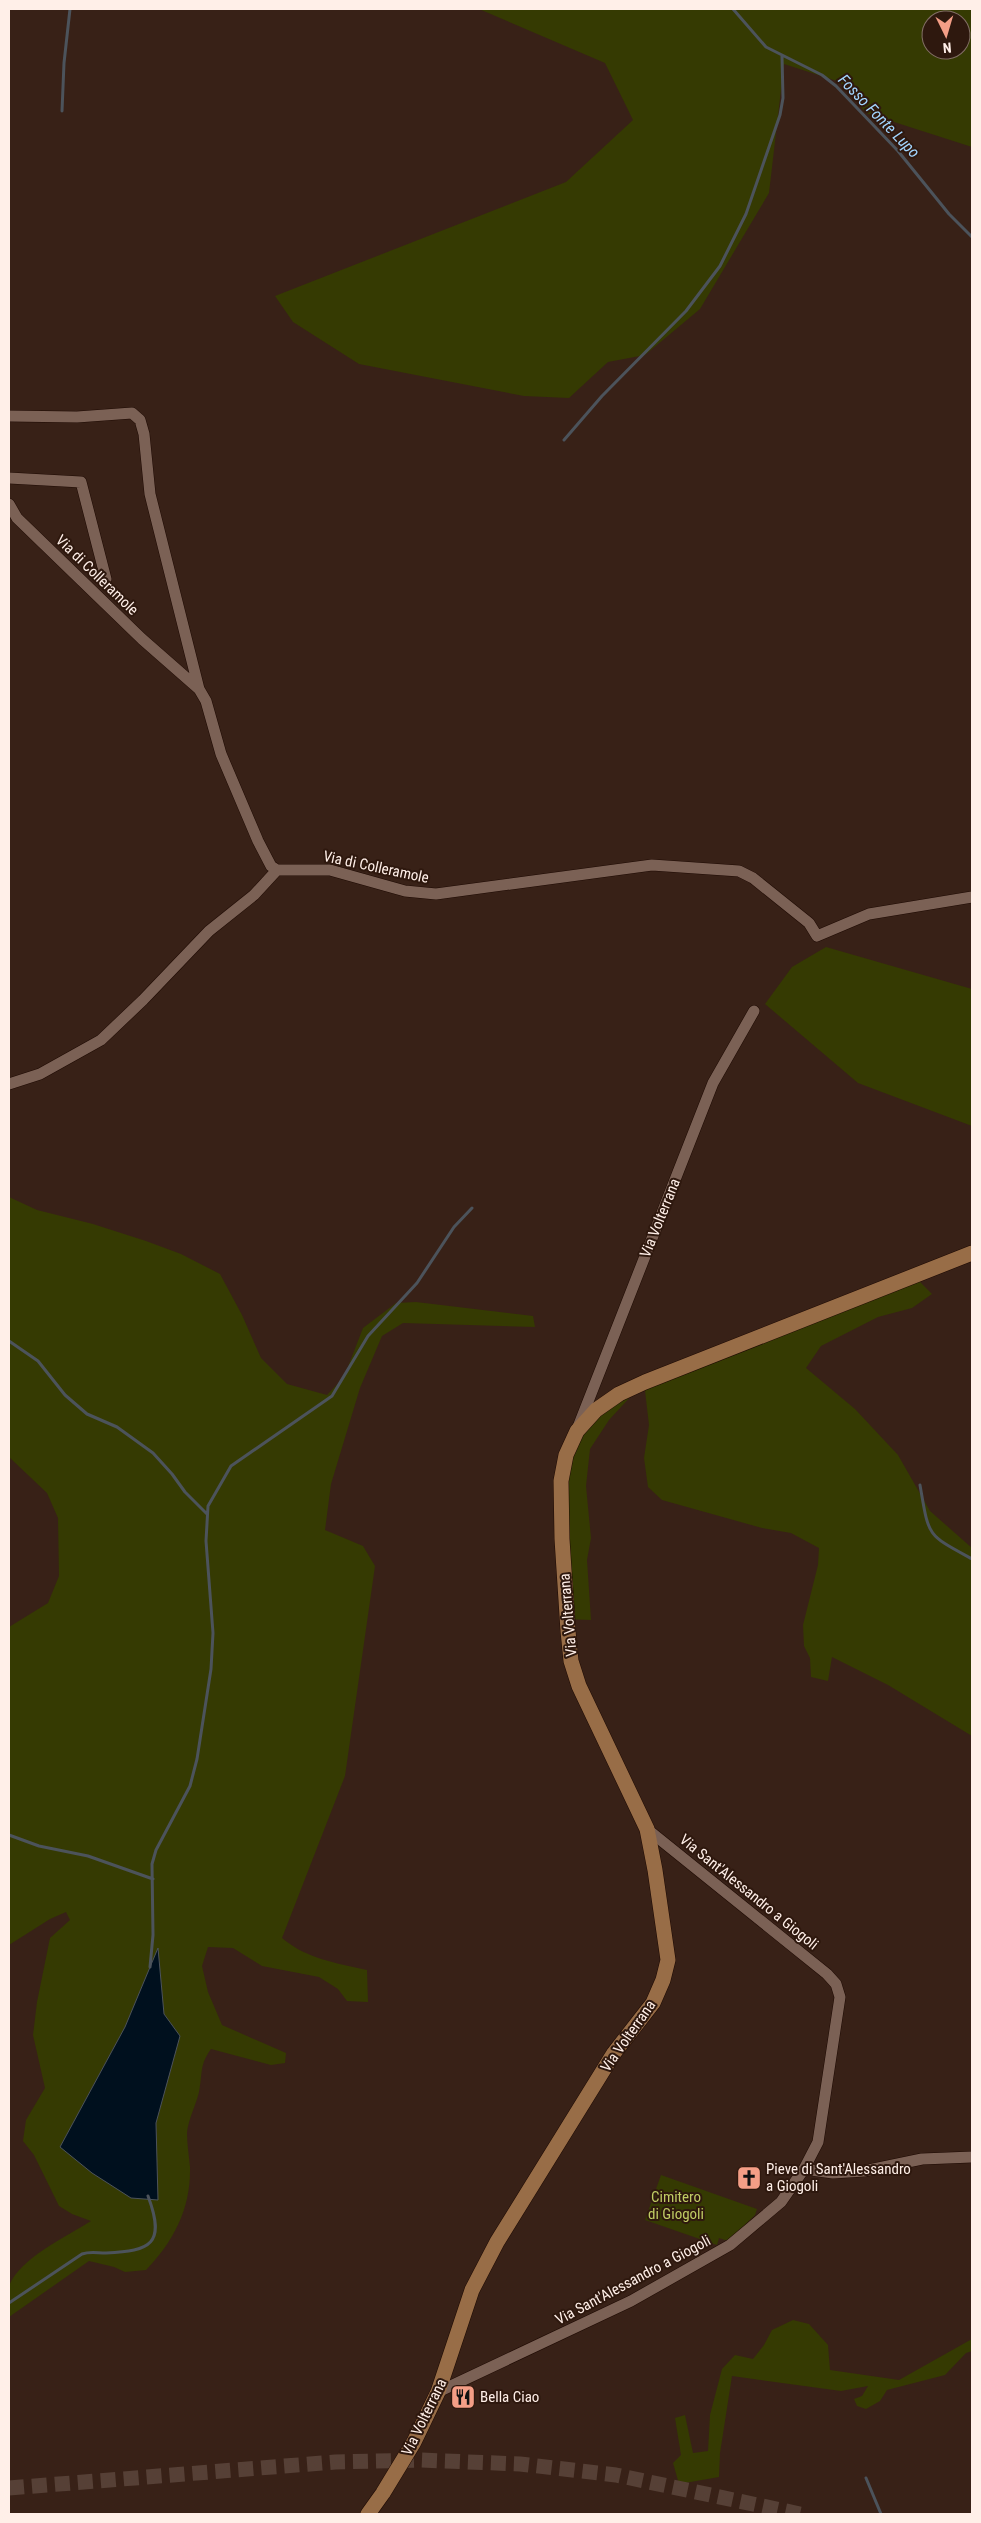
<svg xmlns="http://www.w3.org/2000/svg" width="981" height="2523" viewBox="0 0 981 2523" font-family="'Roboto Condensed',sans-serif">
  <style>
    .green { fill: #353a02; fill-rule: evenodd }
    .water { fill: #00101e; stroke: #4c535b }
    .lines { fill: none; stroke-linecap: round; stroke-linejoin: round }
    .stream { stroke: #4c535b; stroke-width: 3 }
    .motorway-tunnel { stroke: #564036; stroke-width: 15; stroke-dasharray: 15 8; stroke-linecap: butt }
    .minor-casing { stroke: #1e0a03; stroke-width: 12 }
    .secondary-casing { stroke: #1e0a03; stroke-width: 16 }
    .minor { stroke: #7b6155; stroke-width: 11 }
    .secondary { stroke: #986d47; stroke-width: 15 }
    .labels { text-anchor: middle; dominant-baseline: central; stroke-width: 4; stroke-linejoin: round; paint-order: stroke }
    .street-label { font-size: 15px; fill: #ffefe8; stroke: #2e180e }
    .poi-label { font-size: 15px; fill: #ffefe8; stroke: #2e180e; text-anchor: start }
    .park-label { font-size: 15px; fill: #c0cc64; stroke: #2e180e }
    .water-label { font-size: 16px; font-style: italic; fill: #a3d6ff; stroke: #2e180e }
  </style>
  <rect width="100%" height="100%" fill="#382117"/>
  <path class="green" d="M479,9H972V147L866,113L840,82L784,64L769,193L700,309L645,355L608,362L569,398L524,396L359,364L293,322L275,296L566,182L633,120L605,63ZM931,20H961V50H931Z
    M826,947L972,989V1126L858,1083L765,1004L792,967Z
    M9,1197L37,1210L93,1224L146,1241L181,1254L220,1274L242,1315L261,1358L287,1384L327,1395L344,1377L363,1328L396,1303L416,1302L533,1316L535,1327L403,1323L382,1336L360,1388L331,1484L325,1530L363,1546L375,1566L345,1776L282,1938C307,1959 336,1963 367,1970L368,2002L347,2001L338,1989L319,1977L262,1966L233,1948L208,1947L202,1966L208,1992L222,2025L286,2053L285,2063L271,2065L211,2049C199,2066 203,2072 199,2092C196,2105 188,2120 187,2133C187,2144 189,2156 190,2167C191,2208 174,2241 146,2270L125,2272L114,2267L89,2261L9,2317C9,2308 6,2294 9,2286C20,2258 66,2237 91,2221L72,2214L59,2206L34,2155L23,2141L26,2120L45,2088L33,2035L37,2002L50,1938L70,1920L66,1912L50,1919L9,1945V1627L48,1603L59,1576L58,1518L47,1493L9,1457ZM158,1949L164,2014L180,2036L156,2123L158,2200L60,2147L125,2027Z
    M914,1276L932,1294L912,1308L878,1317L821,1346L806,1368L855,1409L898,1455L930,1511L972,1548V1736L888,1685L832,1657L828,1681L811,1677L810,1658L804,1646L803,1625L818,1565L819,1548L791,1533L762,1528L662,1500L648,1487L644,1458L649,1425L644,1382L609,1420L590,1449L586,1486L591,1538L587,1560L591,1620L566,1619C563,1573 550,1469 577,1430C593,1407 620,1394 645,1382Z
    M661,2175L757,2209L755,2215L728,2241L719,2238L717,2245L645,2220Z
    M793,2320L809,2324L828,2345L830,2370L899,2380L972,2339V2351L966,2353L945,2375L887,2390L880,2401L866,2409L857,2406L854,2399L862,2396L868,2386L841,2391L732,2376L720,2453L719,2477L679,2484L673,2463L681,2455L675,2418L685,2415L693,2453L708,2451L710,2415L722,2369L735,2355L753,2359L764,2345L772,2330Z"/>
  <path class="water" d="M158,1948L164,2014L180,2036L156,2123L158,2200L131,2198L92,2173L60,2147L125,2027Z"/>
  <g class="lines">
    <path class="stream" d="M733,9L766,47L822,75L836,86L898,151L949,214L972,237
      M62,111L64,63L70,9
      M564,440L602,396L686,311L720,266L746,214L780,115L783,98L782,56
      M9,1341L38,1361L65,1395L87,1414L117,1427L153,1453L172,1474L185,1492L207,1514
      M920,1485C929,1537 926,1534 972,1559
      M9,1835L39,1846L88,1856L153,1879
      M150,1967L153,1935L152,1864L156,1850L190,1786L197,1759L211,1669L213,1633L206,1541L208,1506L231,1466L332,1396L368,1336L417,1283L454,1227L472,1208
      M9,2303L82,2254C90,2251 97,2253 106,2253C151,2251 166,2244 148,2196
      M866,2478L881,2514"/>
    <path class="motorway-tunnel" d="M9,2488L335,2462L421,2460L520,2464L616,2475L800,2514"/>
    <defs>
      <path id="minor" d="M9,416L77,417L132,413L140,420L144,434L150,494L199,689
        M9,478L81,482L106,579
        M9,504L17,518L142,639L199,689L206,701L221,754L258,841L271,866L277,870H330L405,891L436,894L652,865L739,871L753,878L809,923L817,936L869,914L972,897
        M9,1084L40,1074L101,1040L143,1000L209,931L254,895L277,870
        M578,1427L713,1083L754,1011
        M804,2169L833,2173L864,2171L922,2159L972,2157
        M438,2392L631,2301L730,2245L781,2202L804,2169L818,2142L840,1997L836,1984L827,1974L647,1829"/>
      <path id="secondary" d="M368,2514L383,2493L414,2442L438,2392L472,2290L497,2242L614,2053L653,2003L663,1980L668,1960L655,1870L647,1829L579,1686L571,1661L568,1631L562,1539L561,1481L566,1455L577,1431L596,1410L619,1394L645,1382L972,1253"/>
    </defs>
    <use href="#minor" class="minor-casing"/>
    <use href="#secondary" class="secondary-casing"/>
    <use href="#minor" class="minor"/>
    <use href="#secondary" class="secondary"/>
  </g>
  <defs>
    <symbol id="church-square" viewBox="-11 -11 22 22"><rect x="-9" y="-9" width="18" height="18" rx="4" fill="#f49e86" stroke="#2e180e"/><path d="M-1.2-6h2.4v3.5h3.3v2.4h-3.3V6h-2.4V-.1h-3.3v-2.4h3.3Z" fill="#111"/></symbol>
    <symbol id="restaurant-square" viewBox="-11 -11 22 22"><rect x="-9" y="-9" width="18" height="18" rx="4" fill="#f49e86" stroke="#2e180e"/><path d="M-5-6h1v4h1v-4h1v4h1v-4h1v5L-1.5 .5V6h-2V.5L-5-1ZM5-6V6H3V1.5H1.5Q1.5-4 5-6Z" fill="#111"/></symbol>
  </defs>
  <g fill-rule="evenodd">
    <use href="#church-square" x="735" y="2164" width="28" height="28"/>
    <use href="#restaurant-square" x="449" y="2383" width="28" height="28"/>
  </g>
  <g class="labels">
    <g class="street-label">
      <text transform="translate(97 575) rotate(44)">Via di Colleramole</text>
      <text transform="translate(376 867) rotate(12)">Via di Colleramole</text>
      <text transform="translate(660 1218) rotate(-68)">Via Volterrana</text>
      <text transform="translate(568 1615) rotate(-95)">Via Volterrana</text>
      <text transform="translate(749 1892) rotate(39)">Via Sant'Alessandro a Giogoli</text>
      <text transform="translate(628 2036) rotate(-55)">Via Volterrana</text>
      <text transform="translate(633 2280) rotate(-28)">Via Sant'Alessandro a Giogoli</text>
      <text transform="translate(424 2417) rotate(-64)">Via Volterrana</text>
    </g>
    <g class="poi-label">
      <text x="766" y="2169">Pieve di Sant'Alessandro<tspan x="766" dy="17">a Giogoli</tspan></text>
      <text x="480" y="2397">Bella Ciao</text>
    </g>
    <g class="park-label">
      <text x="676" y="2197">Cimitero<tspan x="676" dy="17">di Giogoli</tspan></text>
    </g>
    <g class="water-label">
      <text transform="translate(879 116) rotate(46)">Fosso Fonte Lupo</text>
    </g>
  </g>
  <rect width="981" height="2523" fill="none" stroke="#ffefe8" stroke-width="20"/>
  <g transform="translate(946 35) rotate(175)"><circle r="24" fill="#2e180e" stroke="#826e65"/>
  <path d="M0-4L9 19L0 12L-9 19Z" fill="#f49e86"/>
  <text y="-8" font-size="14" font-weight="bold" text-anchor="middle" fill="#ffefe8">N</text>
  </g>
</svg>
